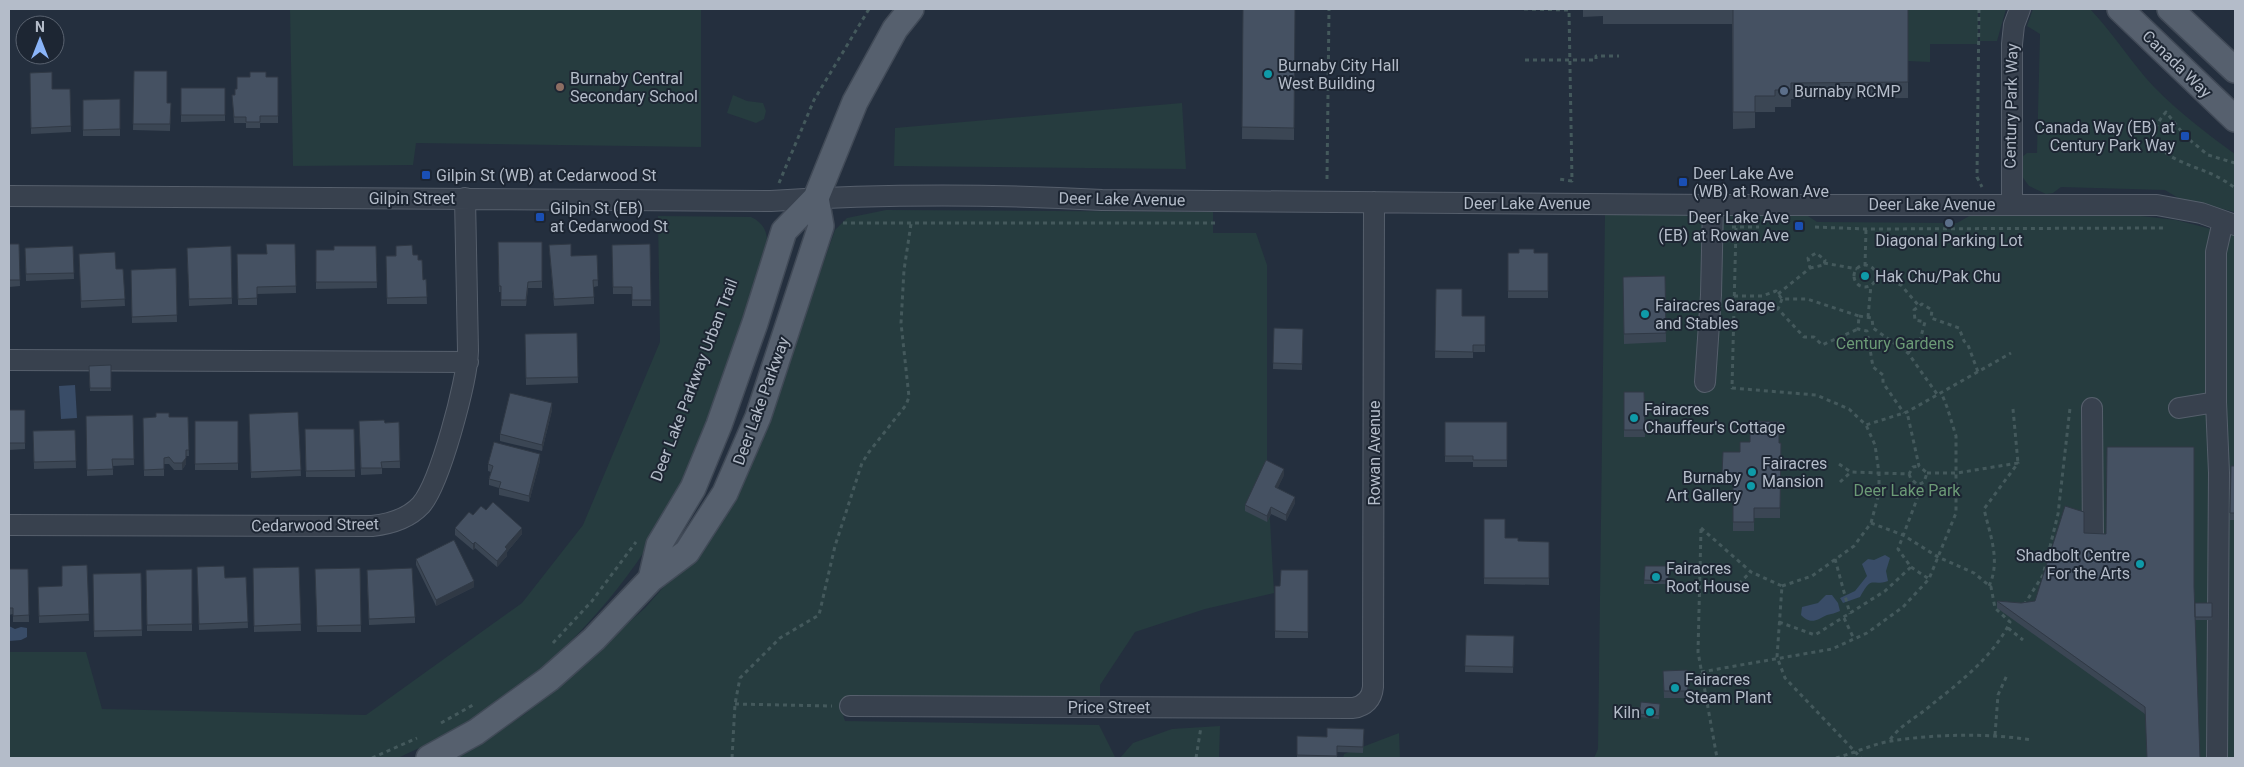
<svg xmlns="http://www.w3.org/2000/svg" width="2244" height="767" viewBox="0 0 2244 767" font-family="Roboto,sans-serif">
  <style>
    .green { fill: #263c3f }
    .water { fill: #394c67 }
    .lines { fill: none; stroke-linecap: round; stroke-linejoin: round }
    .minor-casing { stroke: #565f6c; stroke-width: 22 }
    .major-casing { stroke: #414a57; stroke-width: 28 }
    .path { stroke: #44595c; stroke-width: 3; stroke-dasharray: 4 4; stroke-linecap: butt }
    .minor { stroke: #38414e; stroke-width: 20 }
    .major { stroke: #56606e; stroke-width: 25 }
    .wall { fill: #3b4654 }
    .shaded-wall { fill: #303945 }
    .building { fill: #455162; stroke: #303945 }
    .culture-dot { fill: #0f9aa8; stroke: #1d2633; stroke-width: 2 }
    .education-dot { fill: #8d6e63; stroke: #1d2633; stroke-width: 2 }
    .service-dot { fill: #5c6f8a; stroke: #1d2633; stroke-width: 2 }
    .transit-dot { fill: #1a4fb4; stroke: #1d2633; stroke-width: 2 }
    .labels { text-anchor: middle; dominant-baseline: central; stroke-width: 4; stroke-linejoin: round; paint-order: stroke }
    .street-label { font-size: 16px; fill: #b4bcc9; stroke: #1d2633 }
    .poi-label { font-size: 16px; fill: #b4bcc9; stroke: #1d2633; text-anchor: start }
    .park-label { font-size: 16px; fill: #6b9a76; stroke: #1d2633 }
  </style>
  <rect width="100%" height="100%" fill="#242f3e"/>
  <path class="green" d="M290,9H701V147L416,143L413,165L293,166Z
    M1806,9H1978V44H1930V62L1908,61Z
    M1980,9H2006L1997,41H1980Z
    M2033,9H2090C2110,30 2126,54 2145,77C2168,104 2206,133 2235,154V212L2180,199L2165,190L2061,187L2053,193L2046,194L2029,186L2021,175L2022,157L2027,153H2037L2040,34L2027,26Z
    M733,95L747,101L763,103L766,111L764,119L756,123L727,113Z
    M1182,103L1186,169L894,166L895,128Z
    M886,210L1213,212V233H1256L1267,265V466L1274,593L1205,609L1135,632L1100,685V697L843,715L845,721L1099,725L1115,757L1110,758H457L525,714L645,608L682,566L733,495L756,454L835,230L847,218Z
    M1605,214H1805L1817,222L1957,223L1971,215L2141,216L2176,220L2235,235V758H1594L1598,749Z
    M658,216L751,217C766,224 769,236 766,251C736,338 710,430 667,513C627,590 552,670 478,716C453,732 426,745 398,758H9V652H86L102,709L366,715L522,603L583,525L660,342Z
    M1220,726L1219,758H1120L1133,743L1172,729Z
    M1399,733L1400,758H1343L1344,754Z"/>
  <path class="water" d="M75,385L77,418L61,419L59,386Z
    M1885,555L1890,558L1886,571L1888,581C1870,587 1873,574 1860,597L1843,603L1840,598L1855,591L1867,576L1862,564L1868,559L1874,560Z
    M1826,595H1832L1838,603L1840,611C1836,613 1831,614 1827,615C1817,620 1811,625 1801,615L1802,607L1818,603Z
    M9,626L15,629L21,627L27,628V637L21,640L9,641Z"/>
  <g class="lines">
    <defs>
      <path id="minor" d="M9,196L771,201C881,194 992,194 1102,200L1713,205H2157L2201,213L2235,225
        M2012,204V44L2014,25L2020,9
        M9,360L468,362
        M1705,382L1711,295L1713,205
        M2216,402L2219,473L2217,758
        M2092,408L2093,540
        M2179,408L2216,402V252L2223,221
        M9,525L372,526C390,524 408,519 421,505C440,483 467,382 468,351L465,198
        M850,706L1353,708C1365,706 1372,699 1373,687L1374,202"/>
      <path id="major" d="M2120,9L2235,119
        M2170,9L2235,70
        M651,579L659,545L693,488L719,425L755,323L784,231L816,198L855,102L895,29L911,9
        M429,758L476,732L549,679L594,639L651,579L687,552L725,493L758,417L821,226L816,198"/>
    </defs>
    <use href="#minor" class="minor-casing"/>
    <use href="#major" class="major-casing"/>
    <path class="path" d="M1524,9L1569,10L1572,181L1559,179
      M1979,9L1977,177L1982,187
      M1525,60H1596V56H1619
      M2235,163L2208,155L2185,136L2166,112C2134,148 2179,161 2207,172C2217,176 2227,182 2235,188
      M1327,179L1329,9
      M779,183L814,100L869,9
      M843,223H1216
      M1732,227H1759
      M1815,227L1866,229L2164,228
      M1736,228L1732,388L1816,395L1849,409L1866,425L1907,412L2011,353
      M1824,263L1857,269
      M1854 276a11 11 0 1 1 22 0a11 11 0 1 1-22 0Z
      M1865,266L1866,229
      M1876,276L1901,285L1919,306
      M1778,294L1810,268L1808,258L1816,253L1825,260L1824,265L1810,268
      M1734,296H1762L1776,291L1782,299H1807L1859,316L1858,329L1867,331L1873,367L1883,375V383L1904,413
      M1782,299L1778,309L1804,337H1814L1822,345L1858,329
      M1859,316L1872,318L1873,328L1908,353L1937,394
      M1868,317L1871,285
      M1908,353L1920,340L1925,322L1915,320L1914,310L1922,304L1932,310L1931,318L1959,328L1964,341L1968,345L1978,372
      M2013,409L2018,463
      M1839,464L1851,472L1909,474L1913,467L1919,466
      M1927,473H1957L2018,463L1984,509C1990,535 2001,561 1989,586
      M1909,474L1911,479L1918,485
      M1840,482L1851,472
      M1871,523L1903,535L1938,557L1974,573L1991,587L1995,608L2010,622C1994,656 1959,683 1930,706C1915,719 1901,724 1889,741
      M1701,528L1751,572L1782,586L1777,657L1785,678L1861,758
      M1701,529L1698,652L1717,758
      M1835,559L1850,614
      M1911,567L1929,579
      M1739,584L1751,571
      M1782,586L1812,576L1854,546L1871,523L1879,493V473L1875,445L1866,425
      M2024,605L2043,575L2058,514L2070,408
      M1844,618L1854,639
      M1779,622L1815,635L1885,591L1911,567L1898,549L1917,499L1918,485L1924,482L1927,473L1919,466L1907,412
      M2008,628L2023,640
      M553,643L592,601L636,542
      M1701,672L1832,649L1867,633L1903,607L1929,579L1956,513V436L1947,407L1941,392
      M735,704L832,706
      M441,723L473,705
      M1995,735L1998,695L2007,675
      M372,758L417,738
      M732,758L735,704L740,678L780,638L819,615L835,546L862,463L869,452L906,405L909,397L901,323L904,270L911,224
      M1196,758L1201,727
      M1836,758C1854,753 1873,744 1891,741C1937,734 1986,733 2032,740"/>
    <use href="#minor" class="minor"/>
    <use href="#major" class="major"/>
  </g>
  <path class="wall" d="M1243,9H1295L1294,140L1242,139Z
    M1583,9H1908V98L1791,99V107H1775V112H1755V128L1733,129L1732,24H1603V16L1583,17Z
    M134,71L167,103H171L170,131L133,130Z
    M30,73L52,89H70L71,132L31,134Z
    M266,77H278V123H260V128H246V123H234L232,95H235L237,89Z
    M181,88H225V121L181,122Z
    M120,99V136H83V100Z
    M498,242H542V288H528L526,306H501V292H499Z
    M9,244H19L20,286L9,287Z
    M295,244L296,293L257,294V305H238L237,254H267Z
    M650,244L651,306H632V294H613L612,245Z
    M549,245L571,256L597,255L598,286L594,287V304L554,306Z
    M73,246L74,279L26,281L25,248Z
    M231,246L232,304L189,306L187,248Z
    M376,246L377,288L316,289V250H334Z
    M1508,253H1548V298H1508Z
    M79,254L116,269H123L125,306L81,308Z
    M413,255L418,260L423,280L426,279L427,304H387L386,256Z
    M176,268L177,322L132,323L131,270Z
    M1665,276L1666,342L1624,344L1623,277Z
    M1436,289L1462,316H1485V352H1473V358H1435Z
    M1274,328L1303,329L1302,370L1273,369Z
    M577,333L578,383L526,385L525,334Z
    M111,365V391H90L89,366Z
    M1624,392H1644L1645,437H1624Z
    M9,410H25V449L9,450Z
    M552,410L542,451L500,441V434Z
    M298,412L301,476L251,478L249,414Z
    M133,415L134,465L113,466V475L87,476L86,416Z
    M188,417L189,456H186V464L182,470H174L169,464H164V476H144L143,418Z
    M195,421H238V470H195Z
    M359,421L385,423L399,422L400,468H382V474L361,475Z
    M1445,422H1507V467H1473V462H1445Z
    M305,429H354L355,477H306Z
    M75,430L76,468L34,469L33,431Z
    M1750,442L1781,443L1780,518H1754V531H1733V483H1722L1723,452H1740Z
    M540,461L529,502L499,495V488L489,485V479L491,472L488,471V464Z
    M2231,466H2235V520H2230Z
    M1284,475L1277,489L1295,503L1286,521L1271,514L1267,522L1245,511V505Z
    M486,510L522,534L507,552V556L497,567L475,548L473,550L455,535V528L473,515Z
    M1484,519L1505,538L1518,541L1549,542V585L1484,584Z
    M2084,533L2194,587L2195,616L2212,603V620H2195L2145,714L1997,608V601L2021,603L2035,601Z
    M416,559L474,587L436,606L416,565Z
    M87,565L89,621L39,623L38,587L62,586Z
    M1645,566H1669L1668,584H1644Z
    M197,567L225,578L246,577L248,628L199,630Z
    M299,567L301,631L254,632L253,568Z
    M360,568L361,632H317L315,569Z
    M9,569H28L29,622H13V614L9,615Z
    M192,569V631H147L146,570Z
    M1308,570V638H1275V586H1280Z
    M141,573L142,636L94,637L93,574Z
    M367,577L415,617V623L369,625Z
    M1466,635L1514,636L1513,673L1465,672Z
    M1687,670L1688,698H1664L1663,671Z
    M1660,704L1659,719L1639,717V714Z
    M1364,729L1363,753L1337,752V758H1297V736L1327,737Z"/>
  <path class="shaded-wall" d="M528,282V288L526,306V300Z
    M552,403V410L542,451V445Z
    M540,454V461L529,502V496Z
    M186,458V464L182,470V463Z
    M1284,469V475L1275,494V487Z
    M1295,497V503L1286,521V515Z
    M1271,507V514L1267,522V516Z
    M522,528V534L507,552V556L497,567V561L505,547Z
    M475,542V548L473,550V544Z
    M474,581V587L436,606V600Z"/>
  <path class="building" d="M1243,9H1295L1294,128L1242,127Z
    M1733,9H1908V82L1791,83V90H1775V96H1755V112H1733Z
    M134,71H167V103H171L170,124H133Z
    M52,72V89H70L71,126L31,128L30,73Z
    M250,72H266V77H278V116H260V122H246V117H234L232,95H235V89H237V77H250Z
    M181,88H225V115H181Z
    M120,99V129L83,130V100Z
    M498,242H542V281L528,282L526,300H501V286H499Z
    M9,244H19L20,280H9Z
    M266,244H295L296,286L257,287V298L238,299L237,254H267Z
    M571,244V256L597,255L598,280H593L594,297L554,299L549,245Z
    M650,244L651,300H632V287H613L612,245Z
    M412,245L413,255H418V260H422L423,280L426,279L427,297L387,298L386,256H396V246Z
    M73,246L74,273L26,274L25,248Z
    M231,246L232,298L189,299L187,248Z
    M334,246H376L377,282H316V250H334Z
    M1519,249H1534V253H1548V291H1508V253H1519Z
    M115,252L116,269H123L125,299L81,301L79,254Z
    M176,268L177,315L132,317L131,270Z
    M1665,276L1666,333L1624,334L1623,277Z
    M1436,289H1462V316H1485V345H1473V352L1435,351Z
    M1274,328L1303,329L1302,364L1273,363Z
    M577,333L578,377L526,378L525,334Z
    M111,365V388H90L89,366Z
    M1624,392H1644L1645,430H1624Z
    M510,393L552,403L542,445L500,434Z
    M9,410H25V443H9Z
    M298,412L301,470L251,472L249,414Z
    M156,413H169V417H188L189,450H186V458L182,463H174L169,457L164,458V469L144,470L143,418L156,417Z
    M133,415L134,459H112L113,469L87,470L86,416Z
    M384,420L385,423L399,422L400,461L381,462L382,468H361L359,421Z
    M195,421H238V463L195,464Z
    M1754,421L1779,422V443H1781L1780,508H1754V522H1733V481H1739L1740,474H1722L1723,452H1740V442H1750V427H1754Z
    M1445,422H1507V460H1473V456H1445Z
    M305,429H354L355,470L306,471Z
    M75,430L76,461L34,462L33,431Z
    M494,442L540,454L529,496L499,488L501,482L489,479L493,466L488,464Z
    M2107,447H2194V587L2200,758H2147L2145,707L1997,601L2021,603L2035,601L2065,506L2084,512V533L2106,534Z
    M1266,460L1284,469L1275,487L1295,497L1286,515L1271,507L1267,516L1245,505Z
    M2231,466H2235V513H2230Z
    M493,502L522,528L505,547L507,549L497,561L475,542L473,544L455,528L469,512L473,515L481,506L486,510Z
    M1484,519H1505V538H1518V541L1549,542V578H1484Z
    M454,540L474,581L436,600L416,559Z
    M87,565L89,614L39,616L38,587L62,586V566Z
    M224,566L225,578L246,577L248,622L199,624L197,567Z
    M1645,566H1669L1668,581L1644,580Z
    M299,567L301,624L254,626L253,568Z
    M360,568L361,625L317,626L315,569Z
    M412,568L415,617L369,619L367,570Z
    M9,569H28L29,615L13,616V608H9Z
    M192,569V624L147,625L146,570Z
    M1281,570H1308V632L1275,631V586H1280Z
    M141,573L142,630L94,631L93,574Z
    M2195,603H2212V617H2195Z
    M1466,635L1514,636L1513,667L1465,666Z
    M1687,670L1688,691H1664L1663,671Z
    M1641,702L1660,704L1659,716L1639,714Z
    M1327,728L1364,729L1363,747L1337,746V756L1297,755V736L1327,737Z"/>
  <g class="culture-dot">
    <circle cx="1268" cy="74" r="5"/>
    <circle cx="1865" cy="276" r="5"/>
    <circle cx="1645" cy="314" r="5"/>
    <circle cx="1634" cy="418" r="5"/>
    <circle cx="1752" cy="472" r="5"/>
    <circle cx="1751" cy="486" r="5"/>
    <circle cx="2140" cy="564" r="5"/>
    <circle cx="1656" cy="577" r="5"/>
    <circle cx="1675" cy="688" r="5"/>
    <circle cx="1650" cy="712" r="5"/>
  </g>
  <circle class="education-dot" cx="560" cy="87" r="5"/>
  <g class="service-dot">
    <circle cx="1784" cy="91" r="5"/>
    <circle cx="1949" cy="223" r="5"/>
  </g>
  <g class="transit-dot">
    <rect x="2180" y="131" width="10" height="10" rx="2.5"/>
    <rect x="421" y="170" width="10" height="10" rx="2.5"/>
    <rect x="1678" y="177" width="10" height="10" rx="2.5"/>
    <rect x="535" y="212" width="10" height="10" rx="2.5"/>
    <rect x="1794" y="221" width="10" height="10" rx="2.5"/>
  </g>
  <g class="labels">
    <g class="street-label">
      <text transform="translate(2177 64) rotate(44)">Canada Way</text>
      <text transform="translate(2011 106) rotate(-89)">Century Park Way</text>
      <text x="412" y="198">Gilpin Street</text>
      <text transform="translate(1122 199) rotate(1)">Deer Lake Avenue</text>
      <text x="1527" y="203">Deer Lake Avenue</text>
      <text x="1932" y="204">Deer Lake Avenue</text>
      <text transform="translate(694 380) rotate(-69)">Deer Lake Parkway Urban Trail</text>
      <text transform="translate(761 401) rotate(-70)">Deer Lake Parkway</text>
      <text transform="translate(1374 453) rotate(-90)">Rowan Avenue</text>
      <text transform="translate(315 525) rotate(-1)">Cedarwood Street</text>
      <text x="1109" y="707">Price Street</text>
    </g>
    <g class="poi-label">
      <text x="1278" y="65">Burnaby City Hall<tspan x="1278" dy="18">West Building</tspan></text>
      <text x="570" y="78">Burnaby Central<tspan x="570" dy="18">Secondary School</tspan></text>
      <text x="1794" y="91">Burnaby RCMP</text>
      <text x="2175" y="127" text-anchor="end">Canada Way (EB) at<tspan x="2175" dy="18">Century Park Way</tspan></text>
      <text x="1693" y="173">Deer Lake Ave<tspan x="1693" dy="18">(WB) at Rowan Ave</tspan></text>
      <text x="436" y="175">Gilpin St (WB) at Cedarwood St</text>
      <text x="550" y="208">Gilpin St (EB)<tspan x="550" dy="18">at Cedarwood St</tspan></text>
      <text x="1789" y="217" text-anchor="end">Deer Lake Ave<tspan x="1789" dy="18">(EB) at Rowan Ave</tspan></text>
      <text x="1949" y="240" text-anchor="middle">Diagonal Parking Lot</text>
      <text x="1875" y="276">Hak Chu/Pak Chu</text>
      <text x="1655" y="305">Fairacres Garage<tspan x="1655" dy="18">and Stables</tspan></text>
      <text x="1644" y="409">Fairacres<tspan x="1644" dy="18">Chauffeur's Cottage</tspan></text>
      <text x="1762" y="463">Fairacres<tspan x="1762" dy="18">Mansion</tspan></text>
      <text x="1741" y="477" text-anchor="end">Burnaby<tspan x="1741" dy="18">Art Gallery</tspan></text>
      <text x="2130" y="555" text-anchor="end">Shadbolt Centre<tspan x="2130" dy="18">For the Arts</tspan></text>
      <text x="1666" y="568">Fairacres<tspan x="1666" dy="18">Root House</tspan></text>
      <text x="1685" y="679">Fairacres<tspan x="1685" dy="18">Steam Plant</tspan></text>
      <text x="1640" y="712" text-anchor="end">Kiln</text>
    </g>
    <g class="park-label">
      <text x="1895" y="343">Century Gardens</text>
      <text x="1907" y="490">Deer Lake Park</text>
    </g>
  </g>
  <rect width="2244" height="767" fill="none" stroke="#b4bcc9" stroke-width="20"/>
  <g transform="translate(40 40)"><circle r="24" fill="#1d2633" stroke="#59626f"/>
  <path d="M0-4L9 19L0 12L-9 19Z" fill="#8ab4f8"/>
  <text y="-8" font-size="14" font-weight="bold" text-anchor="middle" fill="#b4bcc9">N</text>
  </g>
</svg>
